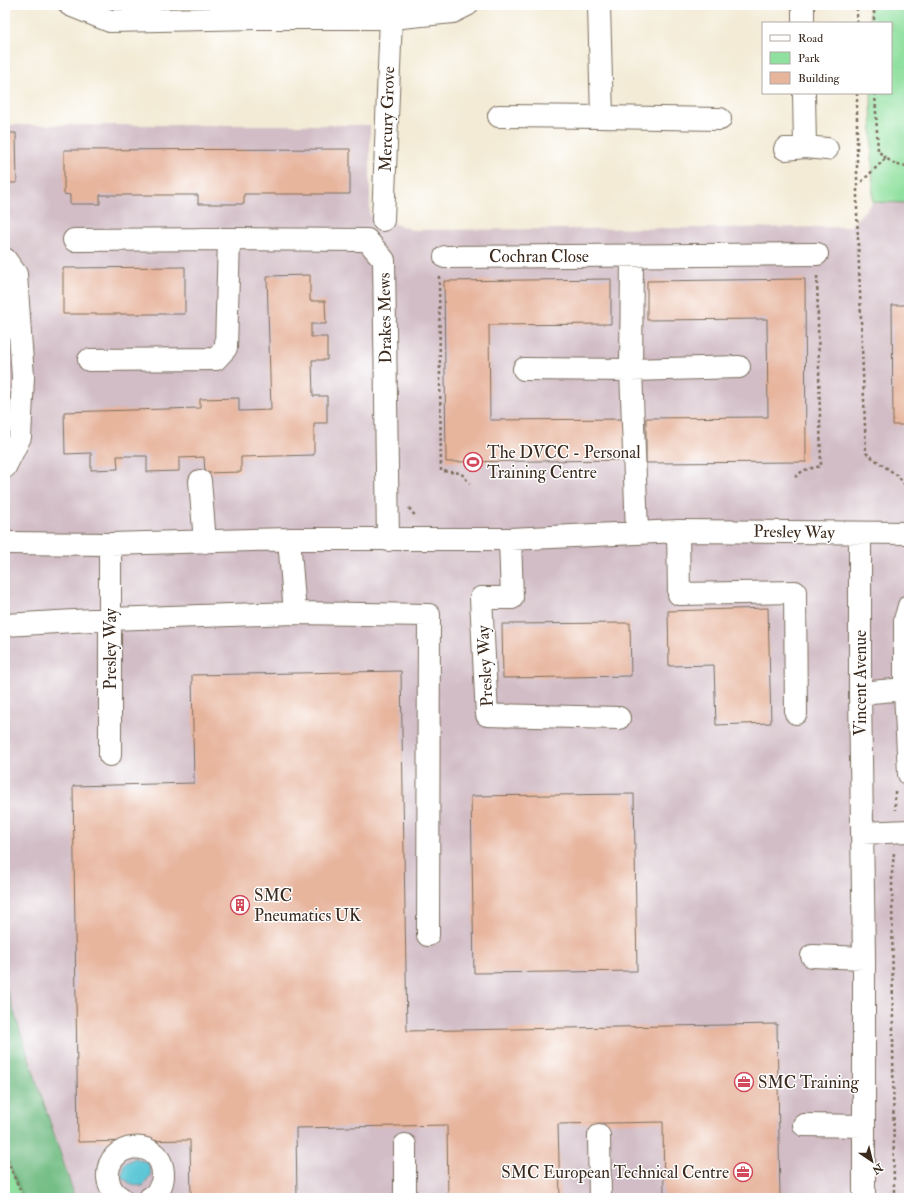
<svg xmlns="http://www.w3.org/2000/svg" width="914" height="1203" viewBox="0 0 914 1203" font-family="'IM FELL Double Pica',serif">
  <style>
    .industrial { fill: #d2bdc6 }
    .green { fill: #90e09f; stroke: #66855e }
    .forest { fill: #74be86; stroke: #587452 }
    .water { fill: #5dc7d7; stroke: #4c787a }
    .building { fill: #e7b49c }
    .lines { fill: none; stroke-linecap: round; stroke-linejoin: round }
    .minor-casing { stroke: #7b6e5e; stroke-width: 24 }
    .path { stroke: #7b6e5e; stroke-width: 2.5; stroke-dasharray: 3 3; stroke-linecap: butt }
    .minor { stroke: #fff; stroke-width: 22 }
    .labels { text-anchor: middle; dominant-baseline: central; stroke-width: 3; stroke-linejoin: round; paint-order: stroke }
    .street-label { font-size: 17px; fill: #3b2a1e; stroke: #fff }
    .poi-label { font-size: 17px; fill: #3b2a1e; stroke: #fff; text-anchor: start }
  </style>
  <rect width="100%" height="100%" fill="#fff"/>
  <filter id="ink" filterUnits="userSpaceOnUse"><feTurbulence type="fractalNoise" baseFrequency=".025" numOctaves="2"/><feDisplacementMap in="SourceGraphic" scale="8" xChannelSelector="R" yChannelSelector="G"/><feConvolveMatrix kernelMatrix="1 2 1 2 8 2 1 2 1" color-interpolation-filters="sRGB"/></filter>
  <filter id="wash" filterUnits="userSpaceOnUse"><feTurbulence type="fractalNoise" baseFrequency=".012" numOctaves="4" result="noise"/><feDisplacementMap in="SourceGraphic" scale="16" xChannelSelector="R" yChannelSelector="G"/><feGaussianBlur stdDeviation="0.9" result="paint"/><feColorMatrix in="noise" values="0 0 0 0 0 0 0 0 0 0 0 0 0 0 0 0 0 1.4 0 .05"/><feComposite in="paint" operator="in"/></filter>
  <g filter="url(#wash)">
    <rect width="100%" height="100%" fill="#f3ebd6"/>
    <path class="industrial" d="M5,125H370V215L412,230L849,227L873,202L909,203V1198H75L5,985Z"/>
    <path class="green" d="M869,5H909V203L873,202L871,93H891V23H870Z
      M5,1154L23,1198H5Z"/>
    <path class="forest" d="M5,985L75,1198H23L5,1154Z"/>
    <path class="water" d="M135,1158L148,1163L151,1175L143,1186L132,1185L122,1177L124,1164Z"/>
    <g id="blocks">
      <path class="building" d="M5,133H16L17,183H5Z
        M350,149V194H244V204H198V195H100V204H70V195L64,194V150Z
        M185,267V314H63V268Z
        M310,275V301H325L326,324H311V337H327V360H312L313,396H327V423H314V455L241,457V472L205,473L204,457L179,458V471L147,472V456H117L118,469L91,470V453L65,454L64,412L200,408V399L239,398V411L271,410L267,276Z
        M611,279V324L489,325L490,420L631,419L632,460L446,462L444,281Z
        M805,279L806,462L646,463V418L768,417L767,319L647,320V281Z
        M892,305H909V425H893Z
        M768,608L771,723L716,725L714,665L669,666L668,611Z
        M630,623L631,676L503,678L502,624Z
        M401,671L407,1031L777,1024L780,1198H664L663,1122L558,1124L560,1198H448L447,1125L296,1128L297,1198H191L190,1140L78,1142L73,786L194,783L192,675Z
        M634,794L637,971L474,973L471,796Z"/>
    </g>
  </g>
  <g filter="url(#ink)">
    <use href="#blocks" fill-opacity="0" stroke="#7b6e5e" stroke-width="1"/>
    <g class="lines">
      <defs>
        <path id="minor" d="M70,5L110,21L257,18V5
          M803,5V23
          M257,18H391L383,220
          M391,18L453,12L467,5
          M499,116L602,117L599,5
          M602,117L720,119
          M805,147L827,149
          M785,149L805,147L804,93
          M74,240L229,239L367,240L384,260L388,540
          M632,256L631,370L637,532
          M445,257L817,254
          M5,259L16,274L23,377L20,437L5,467
          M89,360L216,359L226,348L229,239
          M524,369L631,370L739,367
          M200,481L205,542
          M678,531L679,594L795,592L796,713
          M860,533V693L864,958V1198
          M289,539L295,613
          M510,539L512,598H481L487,715L619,718
          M5,543L110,544L289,539H510L678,531L909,533
          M909,606L905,620V691L909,774
          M5,625L109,619L295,613L429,615L428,935
          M860,693L894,690L905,691
          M110,755V544
          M862,833L909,831
          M812,956L864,958
          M804,1125L864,1126
          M599,1136L600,1198
          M121,1198C114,1194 109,1186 108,1178C105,1140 163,1136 163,1175C163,1184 158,1194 150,1198
          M405,1198V1145"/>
      </defs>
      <use href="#minor" class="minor-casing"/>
      <path class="path" d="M874,5V23
        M857,23V5
        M857,93V213L866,453L898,476L909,490
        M875,93L878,151L886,158
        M857,186L886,158L896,165L909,166
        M439,276L441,471L461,473L470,484
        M795,477L804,470L821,466L817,274
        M409,508L416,517
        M895,791V810
        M5,1154L23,1198
        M894,1198L892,873L894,853"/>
      <use href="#minor" class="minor"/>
    </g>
  </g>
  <defs>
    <symbol id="stadium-ring" viewBox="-11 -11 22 22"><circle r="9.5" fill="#fff" stroke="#d1495b" stroke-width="1.5"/><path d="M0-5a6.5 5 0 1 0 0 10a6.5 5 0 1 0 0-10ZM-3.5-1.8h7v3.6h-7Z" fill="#d1495b"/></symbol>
    <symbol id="building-ring" viewBox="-11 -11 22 22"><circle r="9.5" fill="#fff" stroke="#d1495b" stroke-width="1.5"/><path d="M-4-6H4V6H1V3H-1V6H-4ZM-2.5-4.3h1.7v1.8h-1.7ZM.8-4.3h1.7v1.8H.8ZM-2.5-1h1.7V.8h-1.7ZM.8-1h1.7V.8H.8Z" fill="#d1495b"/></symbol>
    <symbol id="office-ring" viewBox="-11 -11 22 22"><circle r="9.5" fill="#fff" stroke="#d1495b" stroke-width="1.5"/><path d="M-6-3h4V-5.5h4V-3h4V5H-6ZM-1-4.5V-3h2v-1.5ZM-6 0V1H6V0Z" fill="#d1495b"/></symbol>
  </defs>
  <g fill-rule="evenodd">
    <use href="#stadium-ring" x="462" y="451" width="22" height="22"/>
    <use href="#building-ring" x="229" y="894" width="22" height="22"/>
    <use href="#office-ring" x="733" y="1071" width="22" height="22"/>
    <use href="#office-ring" x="732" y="1161" width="22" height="22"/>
  </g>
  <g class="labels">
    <g class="street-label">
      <text transform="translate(387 119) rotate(-88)">Mercury Grove</text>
      <text x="539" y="256">Cochran Close</text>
      <text transform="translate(385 318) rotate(-91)">Drakes Mews</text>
      <text transform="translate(794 532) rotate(1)">Presley Way</text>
      <text transform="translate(110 649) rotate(-90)">Presley Way</text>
      <text transform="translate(485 666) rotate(-93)">Presley Way</text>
      <text transform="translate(860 683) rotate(-90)">Vincent Avenue</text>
    </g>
    <g class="poi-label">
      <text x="487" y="452">The DVCC - Personal<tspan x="487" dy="20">Training Centre</tspan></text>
      <text x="254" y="895">SMC<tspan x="254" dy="20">Pneumatics UK</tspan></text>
      <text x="758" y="1082">SMC Training</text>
      <text x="729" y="1172" text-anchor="end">SMC European Technical Centre</text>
    </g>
  </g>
  <rect width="914" height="1203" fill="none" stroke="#fff" stroke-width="20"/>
  <rect x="762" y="22" width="130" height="72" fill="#ffffff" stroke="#b1aaa5"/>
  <rect x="770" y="35" width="20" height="6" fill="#ffffff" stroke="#b1aaa5"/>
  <text x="798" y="42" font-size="12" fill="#3b2a1e">Road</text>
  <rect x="770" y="52" width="20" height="12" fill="#90e09f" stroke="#b1aaa5"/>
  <text x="798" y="62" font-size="12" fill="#3b2a1e">Park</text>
  <rect x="770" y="72" width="20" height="12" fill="#e7b49c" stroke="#b1aaa5"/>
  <text x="798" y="82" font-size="12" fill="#3b2a1e">Building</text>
  <g transform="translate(872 1161) rotate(145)" stroke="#ffffff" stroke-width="3" paint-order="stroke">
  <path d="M0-3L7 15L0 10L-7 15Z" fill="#3b2a1e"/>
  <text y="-6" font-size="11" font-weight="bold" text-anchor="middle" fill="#3b2a1e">N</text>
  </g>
</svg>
